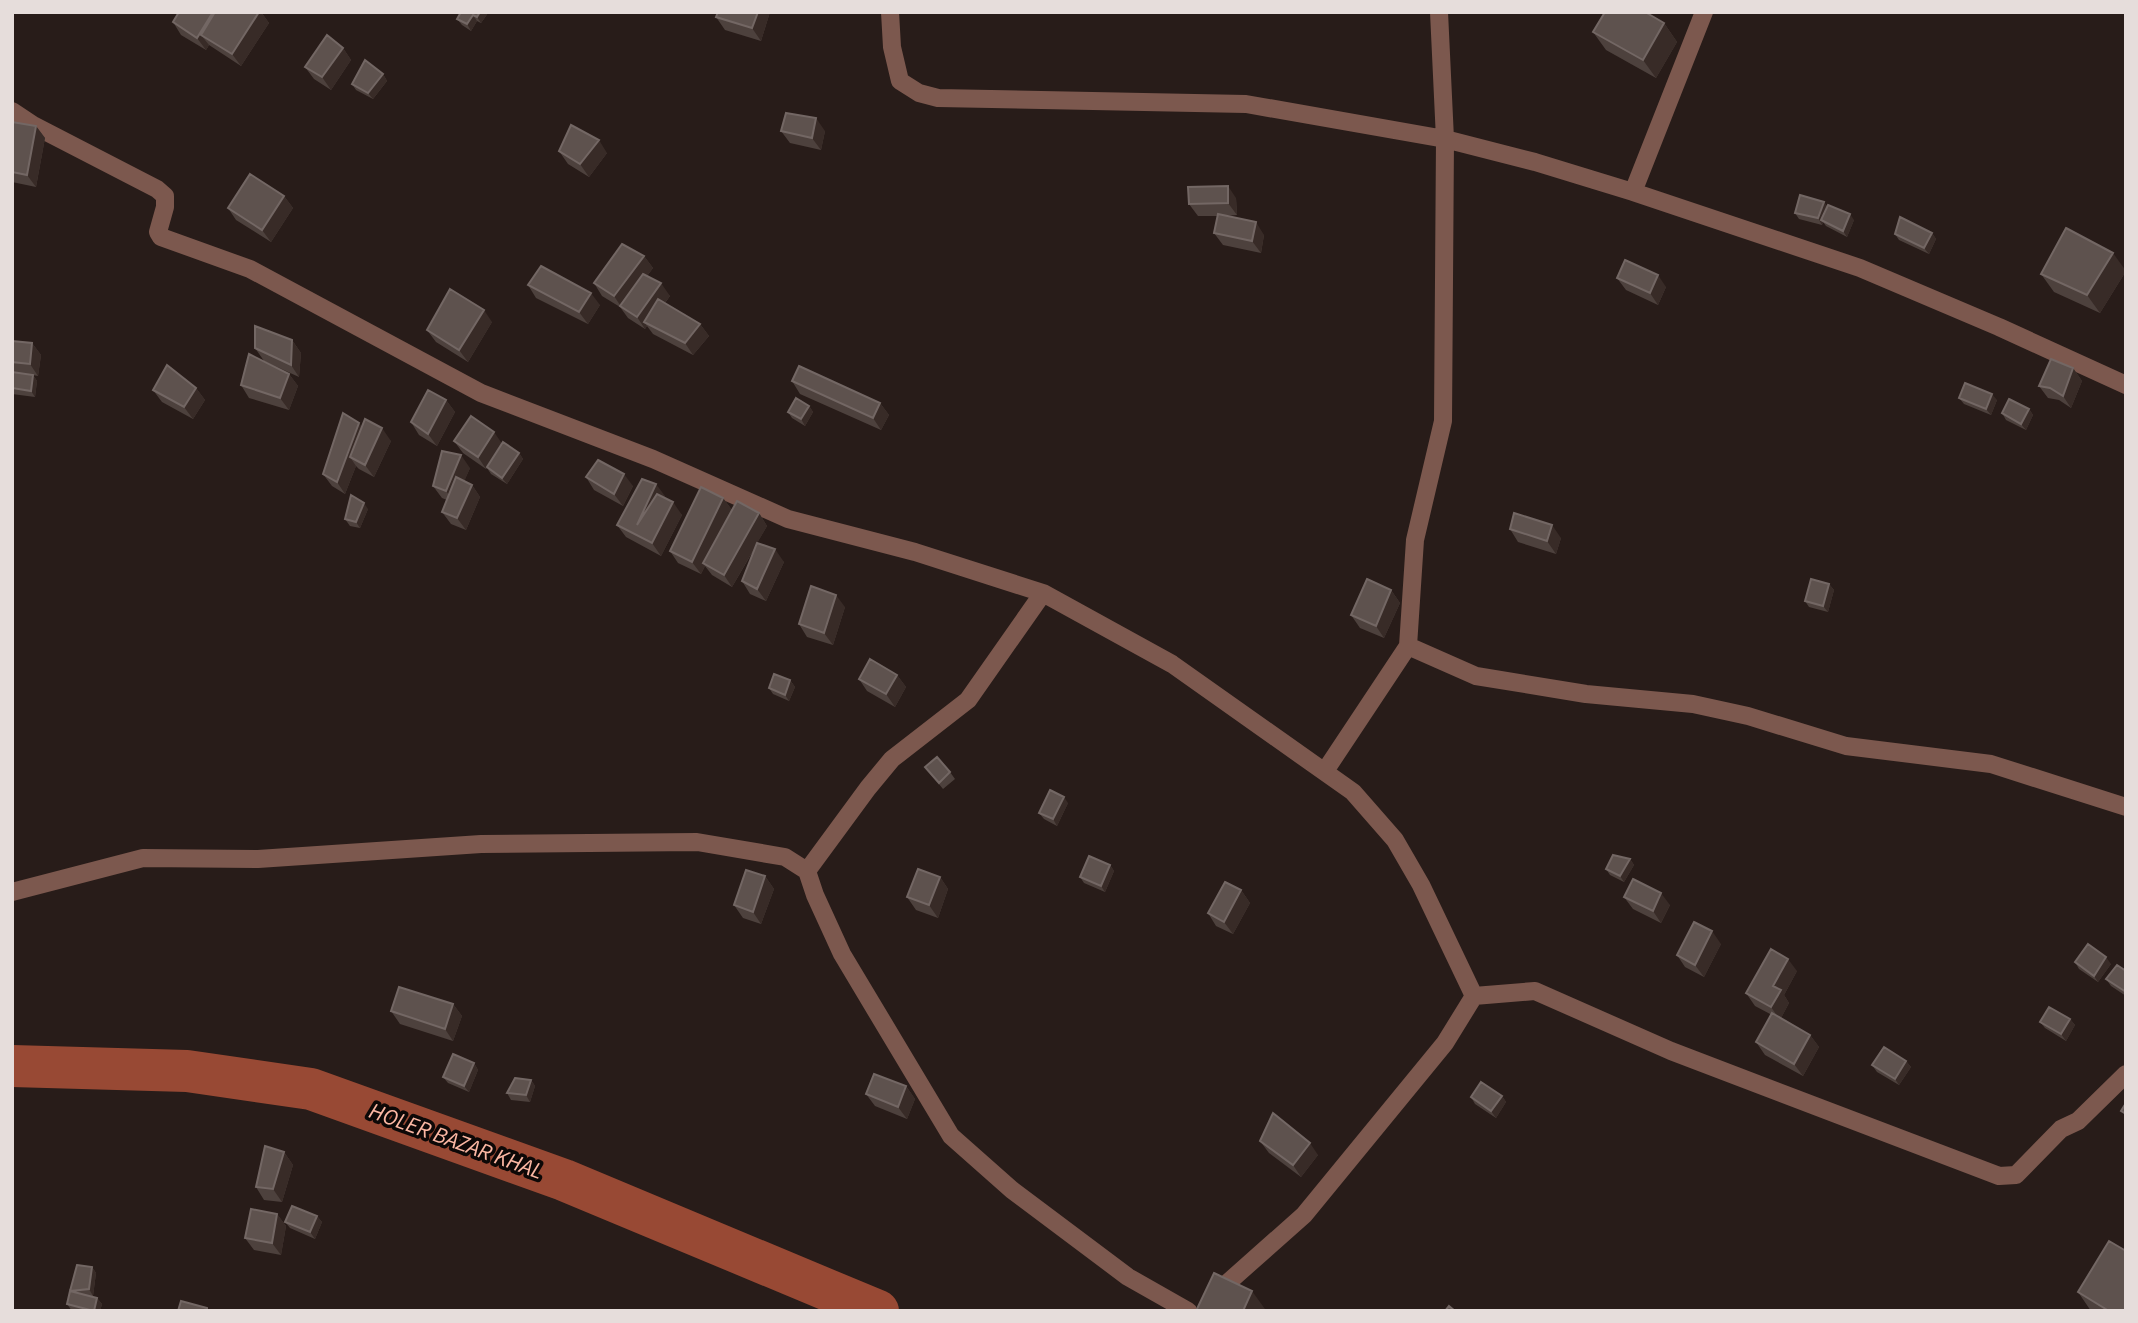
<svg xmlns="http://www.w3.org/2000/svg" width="2138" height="1323" viewBox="0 0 2138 1323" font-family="'Source Sans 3',sans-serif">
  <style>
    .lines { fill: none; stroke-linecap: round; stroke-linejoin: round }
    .river { stroke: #984934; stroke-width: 42 }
    .street { stroke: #7c584e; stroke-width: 18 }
    .wall { fill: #4d413d }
    .shaded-wall { fill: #382b27 }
    .building { fill: #5e524e; stroke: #736764; stroke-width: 2 }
    .labels { text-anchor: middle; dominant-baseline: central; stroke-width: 7; stroke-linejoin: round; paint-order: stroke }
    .water-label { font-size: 23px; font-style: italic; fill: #fbb7a3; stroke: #0d0807 }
  </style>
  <rect width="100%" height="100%" fill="#281c19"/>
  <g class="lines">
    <path class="river" d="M12,1066L187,1071L311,1089L564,1180L878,1311"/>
    <path class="street" d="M890,12L892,47L900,81L919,93L938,98L1246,104L1445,139L1535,162L1633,192L1860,268L1999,327L2126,385
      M1439,12L1445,139L1443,421L1415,540L1408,646L1476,676L1586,694L1693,704L1748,716L1846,746L1991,764L2126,807
      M12,111L33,125L157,189L165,196V207L158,232L161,237L250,269L481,393L653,459L788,519L915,552L1043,593L1172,664L1353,792L1395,840L1421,885L1474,996
      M1633,192L1704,12
      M1325,771L1408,646
      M807,871L868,788L892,759L968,700L1043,593
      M12,892L143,858L258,859L481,844L697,842L785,857L807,871L815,895L842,954L951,1136L1012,1190L1128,1277L1188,1311
      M1215,1294L1304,1215L1445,1043L1474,996L1535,991L1671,1051L1999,1176L2016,1175L2061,1129L2078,1121L2126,1074"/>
  </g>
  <path class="wall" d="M179,12H261L269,23L241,66L209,45L206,50L181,35L173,22Z
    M457,12H487L488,13L481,23L477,21L471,31L462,25L457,19L460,14Z
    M718,12H770L761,41L725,30L716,17Z
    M1664,23L1677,42L1656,78L1606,50L1593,32Z
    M343,48L351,60L331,90L314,79L305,67Z
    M383,74L387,81L373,99L356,90L352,84Z
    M12,122L36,126L45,138L36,187L12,182Z
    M781,131H825L821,150L790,143Z
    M559,151L607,153L589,177L568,164Z
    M284,196L293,208L271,242L236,220L228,208Z
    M1236,198L1237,215L1224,216L1264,235L1261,253L1223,245L1214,233L1218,216H1198L1189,204Z
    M1795,213L1854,220L1847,237L1826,226L1823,222L1822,225L1799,219Z
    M1932,233L1936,239L1929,254L1899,240L1895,234Z
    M644,256L653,268L647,276L670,296L665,303L700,324L709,336L693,355L653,334L647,326L645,329L628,318L620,307L602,296L594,283Z
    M2126,271L2100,313L2054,292L2041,274Z
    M1617,278L1666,287L1658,305L1626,290Z
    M528,285L600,305L588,324L536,298Z
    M492,322L468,362L436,342L427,330Z
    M292,340L301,353L299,377L264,361L255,348Z
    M12,341L32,343L41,355L38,376L33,375L37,381L35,397L12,394Z
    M2073,368L2082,381L2071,408L2059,400L2048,398L2039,386Z
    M289,374L298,386L289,410L249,398L241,385Z
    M792,381L880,403L889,415L881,430L800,394Z
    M196,388L205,400L193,419L162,402L153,390Z
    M1959,398L1997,400L1991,415L1964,404Z
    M446,400L455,412L437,446L419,435L411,422Z
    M809,406L813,412L805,426L792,418L788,412Z
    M2029,409L2033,415L2026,430L2006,420L2002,413Z
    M362,427L391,441L374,477L359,469L356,466L345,494L332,486L323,474Z
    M454,441L502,444L519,453L523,459L507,484L491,474L487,468L486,469L463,453Z
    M470,468L464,481L472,485L480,497L466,530L451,524L442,512L447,500L442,498L433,486Z
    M586,477L633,486L623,506L594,490Z
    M665,496L664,498L682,515L661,556L626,537L617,525Z
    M723,498L732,510L726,521L759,513L767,526L757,543L784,562L766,601L750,594L742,581L756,546L732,587L712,575L705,566L701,574L678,563L670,551Z
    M368,509L360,528L350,526L345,519Z
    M1510,529L1561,538L1556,554L1518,542Z
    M1829,584L1834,590L1828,612L1809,607L1805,601Z
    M1391,590L1400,603L1384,638L1360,628L1351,615Z
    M845,607L833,645L807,637L799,624Z
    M897,675L906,687L895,707L867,691L859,679Z
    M790,680L795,687L789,701L773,694L769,688Z
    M925,767L950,772L955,779L943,789Z
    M1068,803L1057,826L1044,819L1039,813Z
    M1630,859L1634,865L1624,882L1610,875L1606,869Z
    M1110,865L1114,871L1105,892L1084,883L1080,877Z
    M765,876L774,889L761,924L743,918L734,905Z
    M940,877L948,889L938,918L916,910L907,897Z
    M1241,890L1250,903L1233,934L1216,926L1208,913Z
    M1624,897L1670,905L1661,923L1633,909Z
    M1721,944L1704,977L1685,967L1677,955Z
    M2075,962L2111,964L2098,982L2079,969Z
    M1797,971L1784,995L1789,1003L1781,1018L1810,1035L1819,1047L1803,1076L1765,1055L1756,1042L1772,1015L1755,1006L1746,993Z
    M2126,971V996L2111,986L2106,979Z
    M453,1004L462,1016L453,1041L400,1024L391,1011Z
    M2070,1019L2075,1025L2066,1041L2045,1028L2040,1022Z
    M1906,1061L1911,1067L1899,1085L1877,1072L1872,1065Z
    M474,1063L478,1070L469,1092L448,1083L443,1077Z
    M531,1080L535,1086L530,1102L511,1100L507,1093Z
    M906,1086L915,1099L907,1119L875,1106L866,1094Z
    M1502,1096L1506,1102L1496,1118L1475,1104L1471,1097Z
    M1260,1141L1318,1155L1301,1177L1269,1153Z
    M284,1152L293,1165L282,1202L264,1200L256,1187Z
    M277,1214L286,1226L281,1255L254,1250L245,1238Z
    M317,1216L322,1222L315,1239L290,1228L285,1222Z
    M77,1265L92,1267L96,1273L93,1296H90L97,1298L102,1304L100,1311H72L67,1304Z
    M2078,1292L2126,1311H2091Z"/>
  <path class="shaded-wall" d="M213,12H215L201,35L209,45L206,50L197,38Z
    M259,12H261L269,23L241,66L232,54Z
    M480,12L488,13L481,23L477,17Z
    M758,12H770L761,41L752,28Z
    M473,15L477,21L471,31L467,24Z
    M1664,23L1677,42L1656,78L1643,60Z
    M343,48L351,60L331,90L322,77Z
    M383,74L387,81L373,99L368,93Z
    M816,118L825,131L821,150L812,138Z
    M36,126L45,138L36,187L27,175Z
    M599,140L607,153L589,177L580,164Z
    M1228,186L1236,198L1237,215L1228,203Z
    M284,196L293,208L271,242L262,230Z
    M1824,202L1829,208L1821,220L1823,222L1822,225L1818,218Z
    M1850,214L1854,220L1847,237L1843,231Z
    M1256,222L1264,235L1261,253L1252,241Z
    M1932,233L1936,239L1929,254L1924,248Z
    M2113,253L2126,271L2100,313L2087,295Z
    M644,256L653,268L622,308L614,296Z
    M1658,275L1666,287L1658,305L1650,293Z
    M661,283L670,296L649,324L644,322L647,326L645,329L637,317Z
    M591,293L600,305L588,324L579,312Z
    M484,310L492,322L468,362L459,350Z
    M700,324L709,336L693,355L685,343Z
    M292,340L301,353L299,377L291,365Z
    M32,343L41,355L38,376L30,364Z
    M2073,368L2082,381L2071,408L2063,396Z
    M289,374L298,386L289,410L280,398Z
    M33,375L37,381L35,397L31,391Z
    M196,388L205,400L193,419L184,407Z
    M1992,394L1997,400L1991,415L1986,409Z
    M446,400L455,412L437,446L428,434Z
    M880,403L889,415L881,430L873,418Z
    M809,406L813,412L805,426L801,419Z
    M2029,409L2033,415L2026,430L2021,424Z
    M359,423L368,435L350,457L356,466L345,494L337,482Z
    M382,428L391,441L374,477L365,465Z
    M494,432L503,445L486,469L478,457Z
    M519,453L523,459L507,484L502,478Z
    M461,455L470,468L455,503L446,491Z
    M624,474L633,486L623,506L614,494Z
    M656,484L665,496L645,538L637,525Z
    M472,485L480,497L466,530L457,518Z
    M723,498L732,510L705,564L703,563L705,566L701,574L692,562Z
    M673,502L682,515L661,556L652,543Z
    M364,503L368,509L360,528L356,522Z
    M759,513L767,526L732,587L724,575Z
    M1552,525L1561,538L1556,554L1547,541Z
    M775,549L784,562L766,601L757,589Z
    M1829,584L1834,590L1828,612L1823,606Z
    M1391,590L1400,603L1384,638L1376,626Z
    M836,595L845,607L833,645L824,633Z
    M897,675L906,687L895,707L886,694Z
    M790,680L795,687L789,701L785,695Z
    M1064,797L1068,803L1057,826L1053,819Z
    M1630,859L1634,865L1624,882L1620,876Z
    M1110,865L1114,871L1105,892L1101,886Z
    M765,876L774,889L761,924L753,912Z
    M940,877L948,889L938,918L929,905Z
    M1241,890L1250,903L1233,934L1224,922Z
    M1661,893L1670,905L1661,923L1653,911Z
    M1712,931L1721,944L1704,977L1695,965Z
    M2106,957L2111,964L2098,982L2094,976Z
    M1788,959L1797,971L1784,995L1789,1003L1780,1020L1771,1007L1773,986Z
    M453,1004L462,1016L453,1041L445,1029Z
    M2070,1019L2075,1025L2066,1041L2061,1034Z
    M1810,1035L1819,1047L1803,1076L1794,1064Z
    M1906,1061L1911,1067L1899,1085L1895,1079Z
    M474,1063L478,1070L469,1092L464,1086Z
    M531,1080L535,1086L530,1102L526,1095Z
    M906,1086L915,1099L907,1119L898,1107Z
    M1502,1096L1506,1102L1496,1118L1491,1111Z
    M1310,1143L1318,1155L1301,1177L1293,1165Z
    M284,1152L293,1165L282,1202L273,1189Z
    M277,1214L286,1226L281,1255L272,1243Z
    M317,1216L322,1222L315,1239L310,1232Z
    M92,1267L96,1273L93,1296L89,1289Z
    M1252,1291L1265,1309L1264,1311H1243Z
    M97,1298L102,1304L100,1311H94Z"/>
  <path class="building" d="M179,12H213L197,38L173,22Z
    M215,12H259L232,54L201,35Z
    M461,12H480L477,17L473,15L467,24L457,19Z
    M718,12H758L752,28L716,17Z
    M1605,12H1645L1664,23L1643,60L1593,32Z
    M327,35L343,48L322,77L305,67Z
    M365,60L383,74L368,93L352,84Z
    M786,113L816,118L812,138L781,131Z
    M12,122L36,126L27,175L12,172Z
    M571,125L599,140L580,164L559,151Z
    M250,174L284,196L262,230L228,208Z
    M1228,186V203L1189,204L1188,187Z
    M1800,195L1824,202L1818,218L1795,213Z
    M1828,205L1850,214L1843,231L1821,220Z
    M1218,214L1256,222L1252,241L1214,233Z
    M1900,217L1932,233L1924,248L1895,234Z
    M2066,228L2113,253L2087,295L2041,274Z
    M622,244L644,256L614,296L594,283Z
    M1625,260L1658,275L1650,293L1617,278Z
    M541,266L591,293L579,312L528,285Z
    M643,274L661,283L637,317L620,306Z
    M450,289L484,310L459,350L427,330Z
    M658,299L700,324L685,343L644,322Z
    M255,326L292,340L291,365L255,348Z
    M12,341L32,343L30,364L12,362Z
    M249,354L289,374L280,398L241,385Z
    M2051,359L2073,368L2063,396L2050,388L2039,386Z
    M167,365L196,388L184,407L153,390Z
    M799,366L880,403L873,418L792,381Z
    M12,372L33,375L31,391L12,388Z
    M1965,383L1992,394L1986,409L1959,398Z
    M428,390L446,400L428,434L411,422Z
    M796,398L809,406L801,419L788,412Z
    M2009,399L2029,409L2021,424L2002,413Z
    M343,413L359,423L337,482L323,474Z
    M471,416L494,432L478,457L454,441Z
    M365,419L382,428L365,465L350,457Z
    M503,442L519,453L502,478L487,467Z
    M442,451L461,455L446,491L433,486Z
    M598,460L624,474L614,494L586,477Z
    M456,477L472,485L457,518L442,512Z
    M642,479L656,484L637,525L657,494L673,502L652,543L617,525Z
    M701,487L723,498L692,562L670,551Z
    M351,495L364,503L356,522L345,519Z
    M737,501L759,513L724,575L703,563Z
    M1514,513L1552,525L1547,541L1510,529Z
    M757,543L775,549L757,589L742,581Z
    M1367,579L1391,590L1376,626L1351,615Z
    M1811,579L1829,584L1823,606L1805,601Z
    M811,586L836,595L824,633L799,624Z
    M870,659L897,675L886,694L859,679Z
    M774,674L790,680L785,695L769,688Z
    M937,757L950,772L939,783L925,767Z
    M1050,790L1064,797L1053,819L1039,813Z
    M1613,855L1630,859L1620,876L1606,869Z
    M1089,856L1110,865L1101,886L1080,877Z
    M918,869L940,877L929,905L907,897Z
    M746,870L765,876L753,912L734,905Z
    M1633,879L1661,893L1653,911L1624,897Z
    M1225,882L1241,890L1224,922L1208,913Z
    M1694,922L1712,931L1695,965L1677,955Z
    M2088,944L2106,957L2094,976L2075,962Z
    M1771,949L1788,959L1773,986L1781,990L1771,1007L1746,993Z
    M2117,965L2126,971V992L2106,979Z
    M399,987L453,1004L445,1029L391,1011Z
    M2049,1007L2070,1019L2061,1034L2040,1022Z
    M1772,1013L1810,1035L1794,1064L1756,1042Z
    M1884,1047L1906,1061L1895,1079L1872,1065Z
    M453,1054L474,1063L464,1086L443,1077Z
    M874,1074L906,1086L898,1107L866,1094Z
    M515,1078L531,1080L526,1095L507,1093Z
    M1481,1082L1502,1096L1491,1111L1471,1097Z
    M2126,1103V1114L2121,1111Z
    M1273,1113L1310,1143L1293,1165L1260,1141Z
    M265,1146L284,1152L273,1189L256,1187Z
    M292,1206L317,1216L310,1232L285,1222Z
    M251,1209L277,1214L272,1243L245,1238Z
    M2109,1241L2126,1251V1311H2109L2078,1292Z
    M77,1265L92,1267L89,1289L70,1291Z
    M1214,1273L1252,1291L1243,1311H1196Z
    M70,1291L97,1298L94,1311L67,1304Z
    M181,1301L207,1308V1311H178Z
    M1449,1306L1455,1311H1445Z"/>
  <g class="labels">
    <g class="water-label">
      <text transform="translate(456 1141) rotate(20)">HOLER BAZAR KHAL</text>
    </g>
  </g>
  <rect width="2138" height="1323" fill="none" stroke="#e6dddb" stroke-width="28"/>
</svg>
